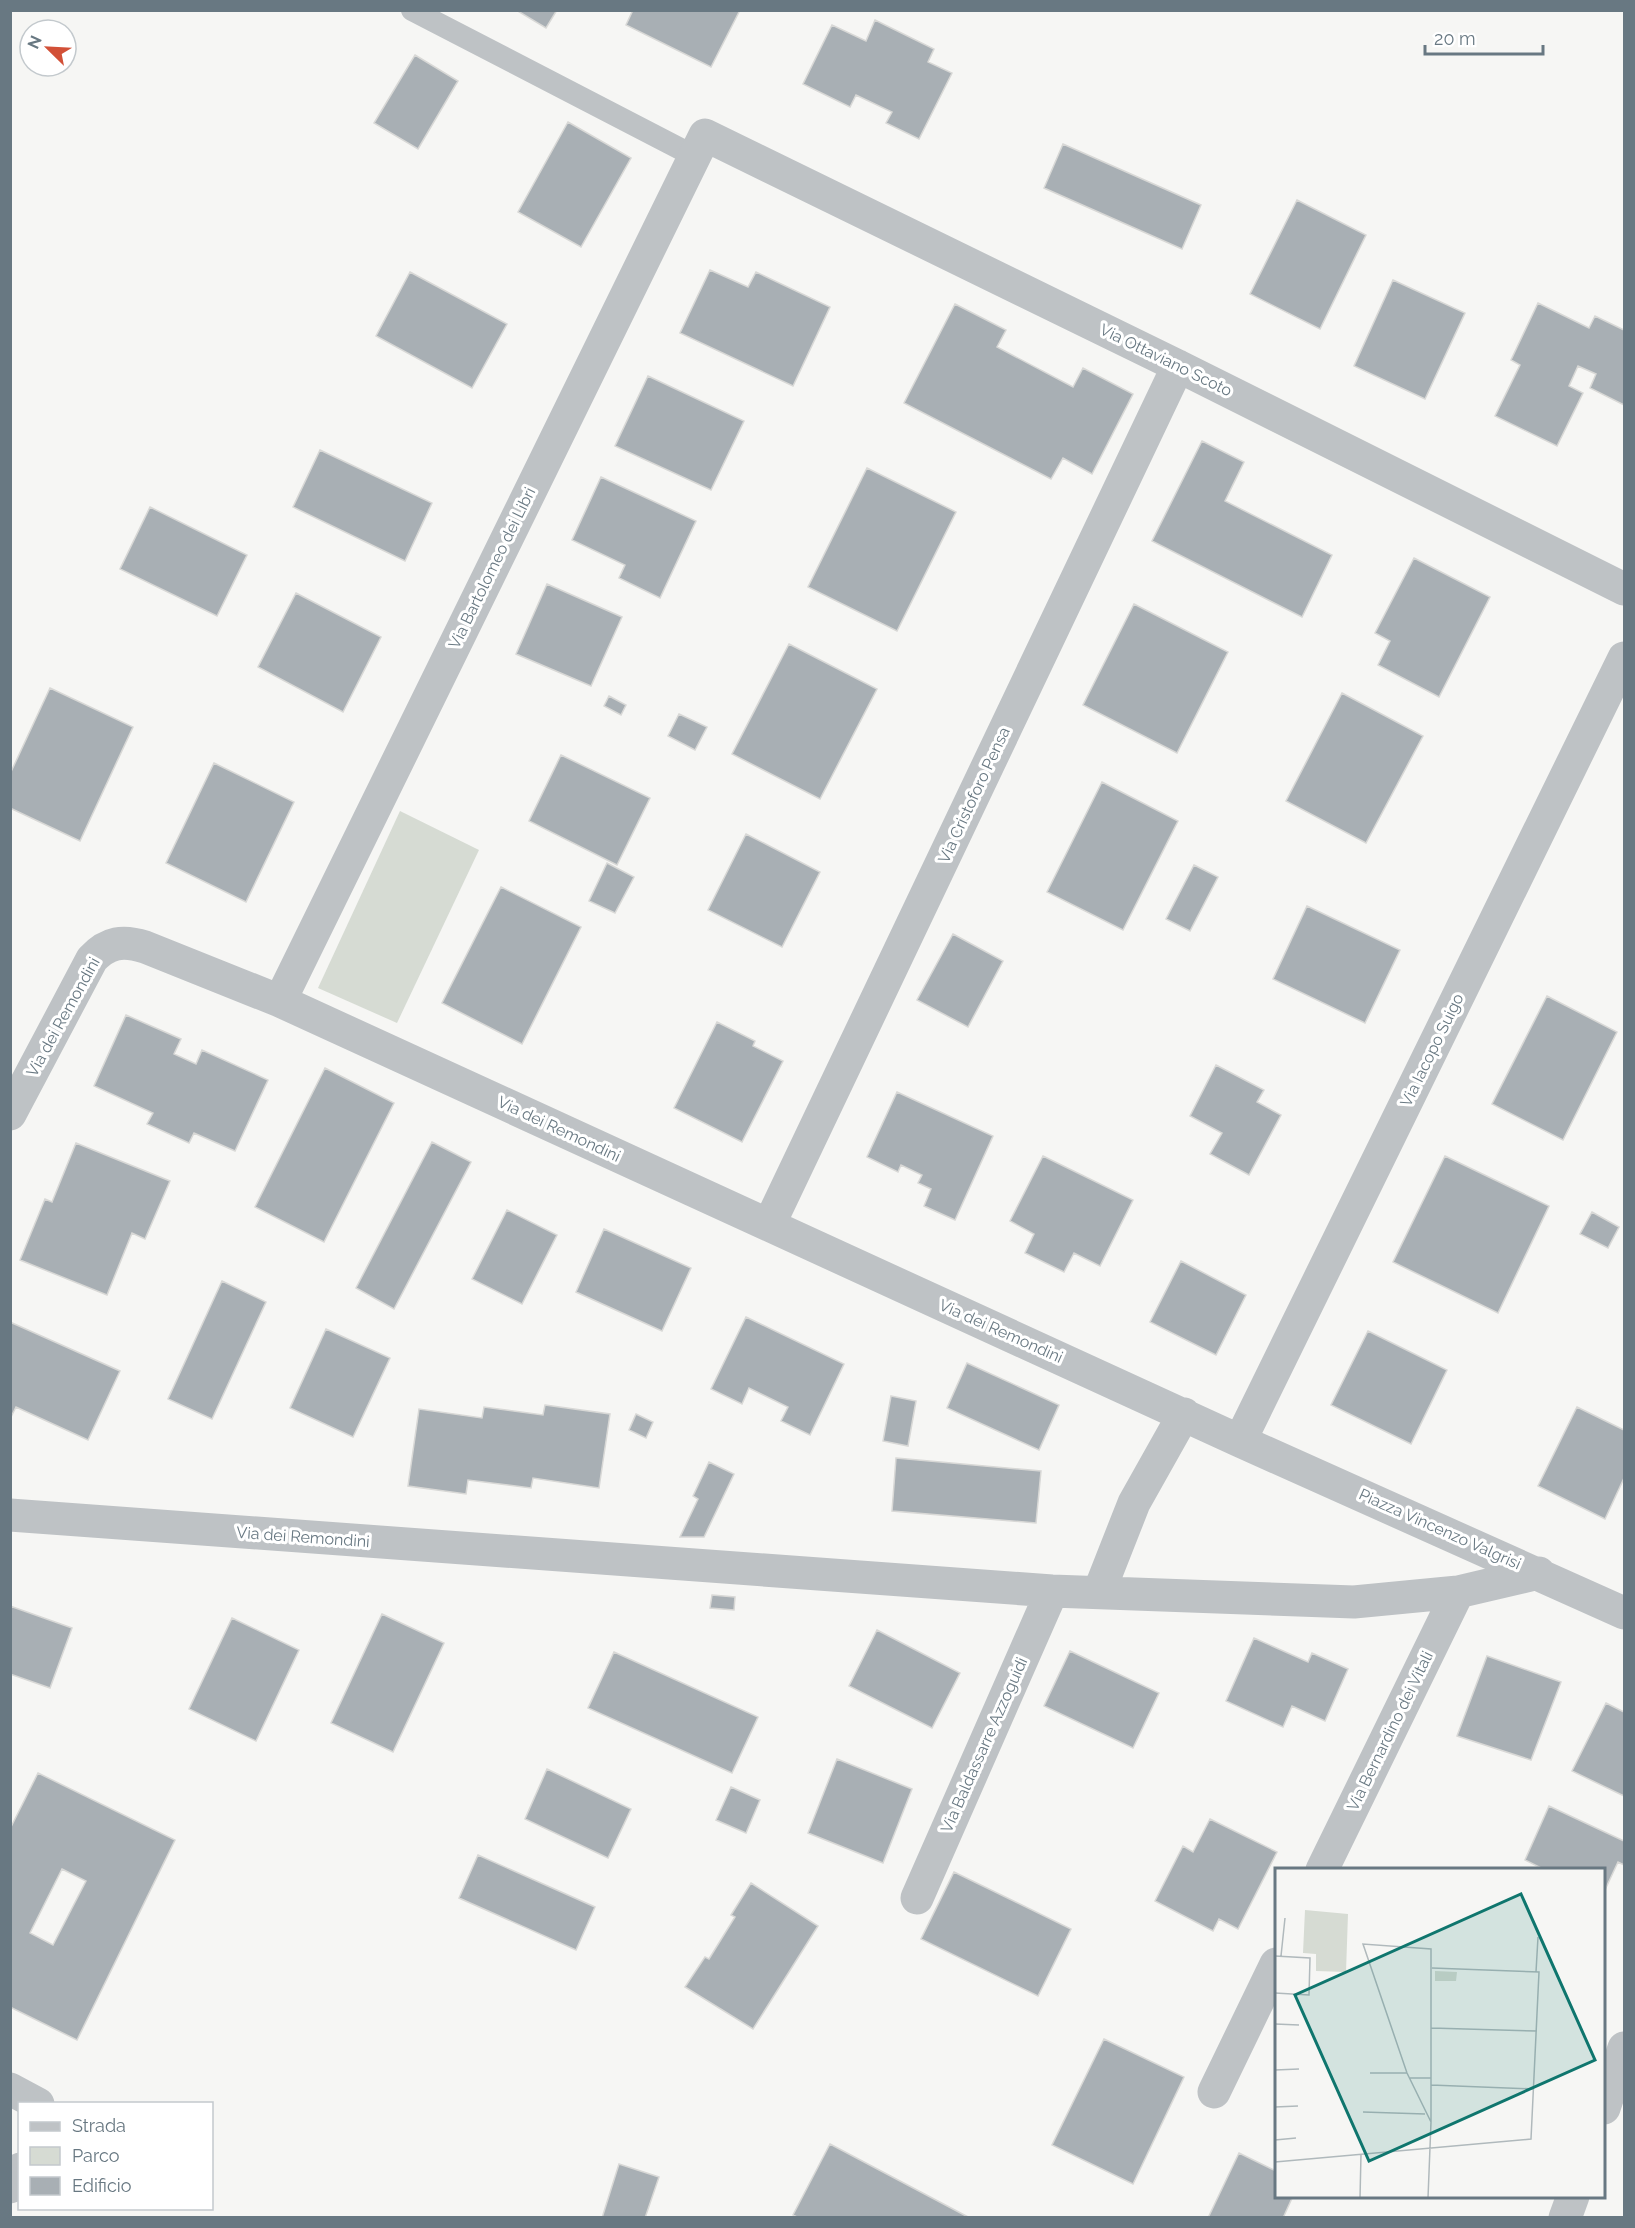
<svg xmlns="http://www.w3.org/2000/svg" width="1635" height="2228" viewBox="0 0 1635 2228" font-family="Raleway,sans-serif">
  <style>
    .green { fill: #d6dbd3 }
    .building { fill: #a8afb4; stroke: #d8d8d6; stroke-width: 1.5; fill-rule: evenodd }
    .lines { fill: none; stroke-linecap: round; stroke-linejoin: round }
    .service { stroke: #bec2c5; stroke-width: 22 }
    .minor { stroke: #bec2c5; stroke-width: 33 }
    .labels { text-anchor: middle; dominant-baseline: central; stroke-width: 6; stroke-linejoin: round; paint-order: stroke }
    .street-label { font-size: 16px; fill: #687882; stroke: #fff }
    .inset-road { fill: none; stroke: #b0b9bc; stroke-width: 1.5 }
    .view { fill: #0f766e; fill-opacity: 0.15; stroke: #0f766e; stroke-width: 3 }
    .inset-edge { fill: none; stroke: #687882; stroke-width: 3 }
  </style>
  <rect width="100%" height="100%" fill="#f6f6f4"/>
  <path class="green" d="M400,811L479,850L397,1023L318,988Z"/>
  <path class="building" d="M516,10H557L546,28Z
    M633,10H740L711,67L626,25Z
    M875,20L934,49L928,62L952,73L919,139L886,123L892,112L856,95L850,107L803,84L832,25L866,41Z
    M415,55L458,81L418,149L374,123Z
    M568,122L631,158L581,247L518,212Z
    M1063,144L1201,205L1182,249L1044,188Z
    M1297,200L1366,235L1320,329L1250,294Z
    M710,270L748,287L756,272L830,307L793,386L680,333Z
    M410,272L507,324L472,388L376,336Z
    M1393,280L1465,313L1425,399L1354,366Z
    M1538,303L1589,328L1595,316L1624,330V405L1590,388L1596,374L1578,366L1569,386L1583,393L1557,446L1495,416L1520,365L1511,360Z
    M955,304L1006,330L997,347L1073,387L1083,368L1133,394L1092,474L1063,458L1051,479L904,403Z
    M648,376L744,421L711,490L615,446Z
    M1202,441L1244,462L1225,501L1332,555L1302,617L1152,541Z
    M320,450L432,503L405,561L293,507Z
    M867,468L956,512L897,631L808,587Z
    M601,477L696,521L660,598L619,578L625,565L572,540Z
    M150,507L247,555L217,616L120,569Z
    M1414,558L1490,597L1439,697L1378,665L1390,641L1375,633Z
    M547,584L622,617L591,686L516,654Z
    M296,593L381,637L343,712L258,667Z
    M1134,604L1228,652L1177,753L1083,705Z
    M789,644L877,689L820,799L732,754Z
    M50,688L133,727L80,841L10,808V774Z
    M1342,693L1423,736L1366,843L1286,801Z
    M609,696L626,705L621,715L604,706Z
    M679,714L707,727L695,750L668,736Z
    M561,755L650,798L617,865L529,821Z
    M214,763L294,802L246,902L166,863Z
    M1102,782L1178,821L1123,930L1047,892Z
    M746,834L820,872L782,947L708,910Z
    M607,863L634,877L615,913L589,901Z
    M1194,865L1218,877L1190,931L1166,919Z
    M501,887L581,927L522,1044L442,1003Z
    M1307,906L1400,950L1365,1023L1273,979Z
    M953,934L1003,961L968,1027L917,1000Z
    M1547,996L1617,1032L1563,1140L1492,1104Z
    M126,1015L181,1039L174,1054L196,1064L202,1050L268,1080L235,1151L194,1133L189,1143L147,1124L153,1113L94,1086Z
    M717,1022L755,1041L753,1046L783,1061L742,1142L674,1108Z
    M1216,1065L1264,1090L1257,1102L1281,1115L1249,1175L1210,1154L1222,1133L1190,1116Z
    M325,1068L394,1103L324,1242L255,1207Z
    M897,1092L993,1136L955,1220L924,1206L931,1189L918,1183L922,1175L901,1165L898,1172L867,1157Z
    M432,1142L471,1162L394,1309L356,1288Z
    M76,1143L170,1181L145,1239L132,1233L107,1295L20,1260L45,1199L52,1202Z
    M1043,1156L1133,1200L1100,1266L1074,1253L1064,1272L1025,1253L1034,1234L1010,1221Z
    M1445,1156L1549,1206L1498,1313L1393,1262Z
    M507,1210L557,1235L522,1304L472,1279Z
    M1592,1212L1619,1227L1608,1248L1580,1234Z
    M604,1229L691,1268L662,1331L576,1292Z
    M1181,1261L1246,1295L1216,1355L1150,1322Z
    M222,1281L266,1302L212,1419L168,1399Z
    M746,1317L844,1364L810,1435L781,1421L788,1407L749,1388L742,1404L711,1389Z
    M10,1322L120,1371L88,1440L16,1407L10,1419Z
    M326,1329L390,1358L353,1437L290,1408Z
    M1368,1331L1447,1370L1411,1444L1331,1405Z
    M967,1363L1059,1405L1039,1450L947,1408Z
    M891,1396L916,1401L908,1446L883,1441Z
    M545,1405L610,1414L599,1488L533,1478L531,1488L468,1480L466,1494L408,1486L419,1409L482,1418L484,1407L543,1415Z
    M1577,1407L1624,1430V1478L1605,1519L1538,1486Z
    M636,1414L653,1422L646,1438L629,1430Z
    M896,1458L1041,1471L1036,1523L892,1511Z
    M709,1462L734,1474L704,1537H680L698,1499L693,1496Z
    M712,1595L735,1597L734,1610L710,1608Z
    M10,1606L72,1628L50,1688L10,1674Z
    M382,1614L444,1643L393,1752L331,1723Z
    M232,1618L299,1650L256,1741L189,1709Z
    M877,1630L960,1673L932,1728L849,1686Z
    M1254,1638L1308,1662L1312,1653L1348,1669L1325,1721L1292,1706L1283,1727L1226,1701Z
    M1070,1651L1159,1693L1133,1748L1044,1706Z
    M614,1652L758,1717L732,1773L588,1708Z
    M1487,1656L1561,1682L1531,1760L1457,1736Z
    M1606,1703L1624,1712V1796L1572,1771Z
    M837,1759L912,1789L883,1863L808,1833Z
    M547,1769L631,1809L608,1858L525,1819Z
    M38,1773L175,1840L77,2040L10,2007V1829ZM62,1869L86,1881L53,1945L30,1933Z
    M731,1787L760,1800L746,1833L716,1820Z
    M1549,1806L1624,1841V1865L1618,1862L1604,1892V1870H1545L1525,1860Z
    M1210,1819L1277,1852L1238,1929L1219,1919L1213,1931L1155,1901L1183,1846L1193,1852Z
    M478,1855L595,1907L576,1950L459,1898Z
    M954,1872L1071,1929L1038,1996L921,1939Z
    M751,1883L818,1926L753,2029L685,1987L705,1957L709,1959L735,1917L731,1915Z
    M1104,2039L1184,2077L1133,2184L1052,2145Z
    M830,2144L970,2218H799L793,2215Z
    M1239,2153L1276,2171V2196H1293L1283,2218H1208Z
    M619,2164L659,2177L645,2218H602Z"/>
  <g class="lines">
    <path class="service" d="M412,10L694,156"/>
    <path class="minor" d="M280,1001L705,135L1178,366L1624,589
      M10,1114L92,959C108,942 123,940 145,947L280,1001L1240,1441L1624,1613
      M769,1225L1178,366
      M1240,1441L1624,658
      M10,1515L1052,1591L1354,1602L1458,1592L1539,1573
      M1099,1592L1134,1503L1184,1414
      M1322,1870L1458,1592
      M917,1898L1052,1591
      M10,2089L38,2104
      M1214,2092L1276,1964
      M1604,2108L1624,2048
      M10,2187L20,2169
      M1565,2218L1573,2196"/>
  </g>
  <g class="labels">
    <g class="street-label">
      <text transform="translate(1166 360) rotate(26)">Via Ottaviano Scoto</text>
      <text transform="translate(492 568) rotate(-64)">Via Bartolomeo dei Libri</text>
      <text transform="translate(974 795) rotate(-65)">Via Cristoforo Pensa</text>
      <text transform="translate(63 1017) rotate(-61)">Via dei Remondini</text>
      <text transform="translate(1432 1050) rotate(-64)">Via Iacopo Suigo</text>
      <text transform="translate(559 1129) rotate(25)">Via dei Remondini</text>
      <text transform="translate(1001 1331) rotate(24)">Via dei Remondini</text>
      <text transform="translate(1440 1529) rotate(24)">Piazza Vincenzo Valgrisi</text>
      <text transform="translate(303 1537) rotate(4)">Via dei Remondini</text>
      <text transform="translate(1390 1731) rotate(-64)">Via Bernardino dei Vitali</text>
      <text transform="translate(984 1745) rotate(-66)">Via Baldassarre Azzoguidi</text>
    </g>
  </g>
  <g transform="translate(1275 1868)">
    <rect width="330" height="330" fill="#f6f6f4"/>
    <path d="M30,42L73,46L71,104L41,103V86L28,85ZM160,103L182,104L181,113H160Z" fill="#d6dbd3"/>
    <path class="inset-road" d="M0,88L35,90L34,127L0,125M6,88L10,50M261,104L263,69M0,156L24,157M156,160L262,163M0,202L24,201M95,205H132M134,210H156M156,217L259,221M0,239L23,238M88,244L150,246M0,272L21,270M0,294L256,271L264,104L157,100M85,330L86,286M153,330L156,254V81L88,76L132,205L156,254"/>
    <path class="view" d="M246,26L320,192L94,293L20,127Z"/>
    <rect width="330" height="330" class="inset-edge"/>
  </g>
  <rect width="1635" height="2228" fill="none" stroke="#687882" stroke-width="24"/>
  <rect x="18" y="2102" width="195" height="108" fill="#ffffff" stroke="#c3c9cd" stroke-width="1.5"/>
  <rect x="30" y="2122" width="30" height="9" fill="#bec2c5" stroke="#c3c9cd" stroke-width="1.5"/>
  <text x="72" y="2132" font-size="18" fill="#687882">Strada</text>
  <rect x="30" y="2147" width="30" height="18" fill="#d6dbd3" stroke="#c3c9cd" stroke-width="1.5"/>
  <text x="72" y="2162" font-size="18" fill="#687882">Parco</text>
  <rect x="30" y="2177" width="30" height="18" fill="#a8afb4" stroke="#c3c9cd" stroke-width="1.5"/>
  <text x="72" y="2192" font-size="18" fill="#687882">Edificio</text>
  <g transform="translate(48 48) rotate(294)"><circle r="28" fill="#ffffff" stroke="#c3c9cd" stroke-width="1.5"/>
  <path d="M0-4.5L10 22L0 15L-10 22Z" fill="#d25037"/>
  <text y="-9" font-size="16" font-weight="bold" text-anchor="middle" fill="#687882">N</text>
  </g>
  <path d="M1425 45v9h118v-9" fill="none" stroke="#687882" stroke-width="3"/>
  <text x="1434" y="45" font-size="18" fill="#687882" stroke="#ffffff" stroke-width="4.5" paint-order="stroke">20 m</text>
</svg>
